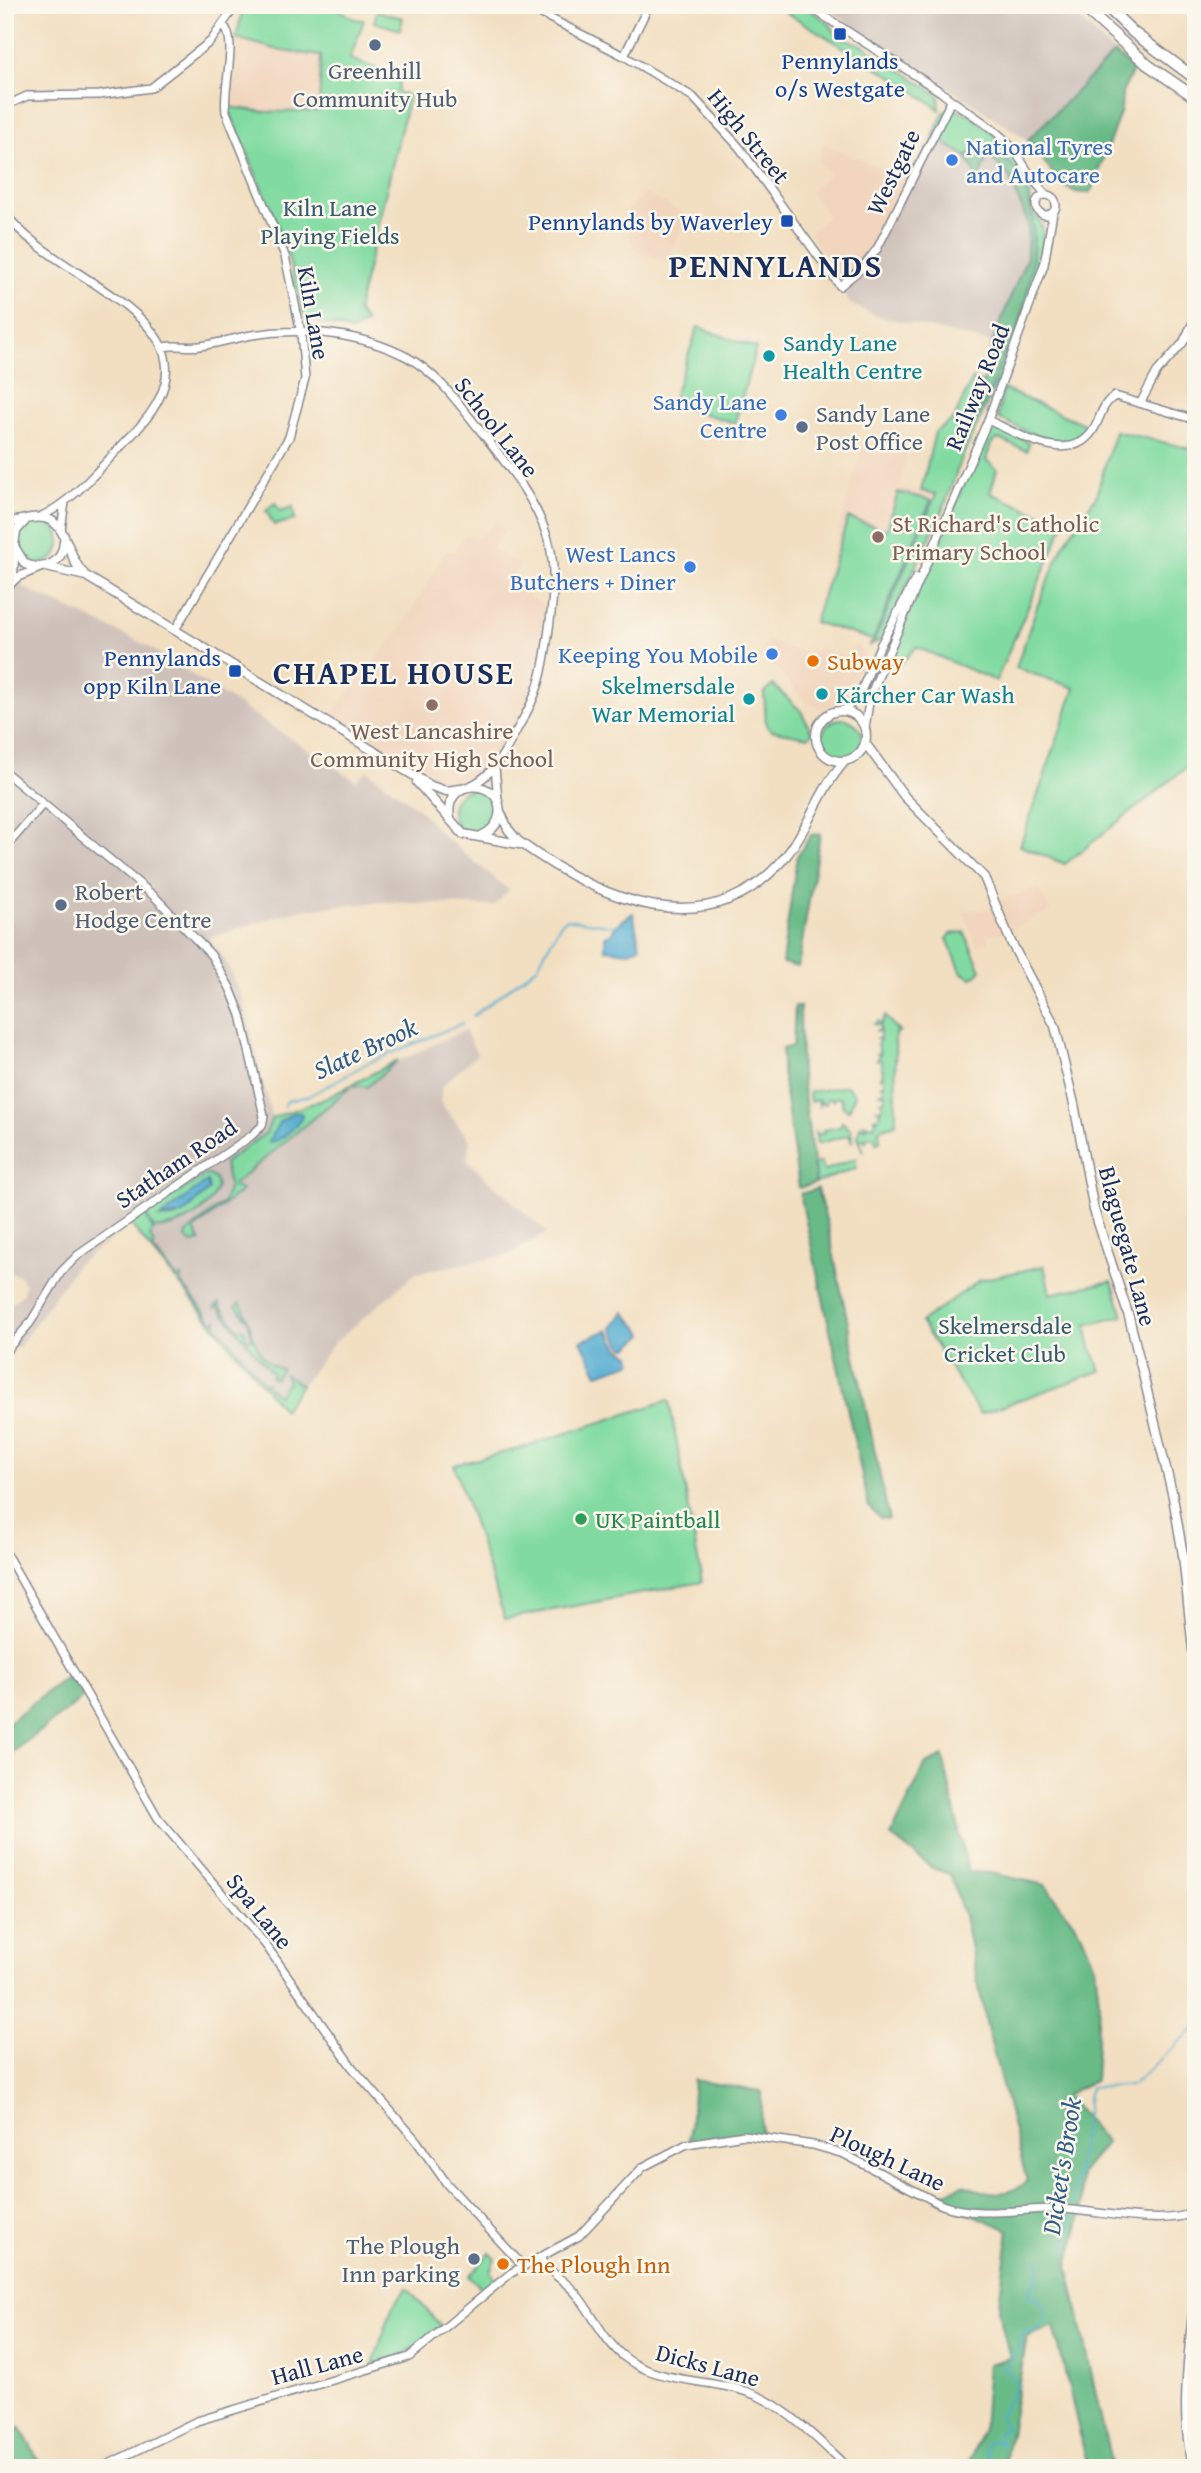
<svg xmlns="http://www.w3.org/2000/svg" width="1201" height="2473" viewBox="0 0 1201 2473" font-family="'Gentium Book Plus',serif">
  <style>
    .built { fill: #f1d5bd }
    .industrial { fill: #cec1ba }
    .green { fill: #81dba1; stroke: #4e8580; stroke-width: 2; fill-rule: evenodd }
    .forest { fill: #68bb87; stroke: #427572; stroke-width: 2 }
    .water { fill: #54add1; stroke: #386e98; stroke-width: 2 }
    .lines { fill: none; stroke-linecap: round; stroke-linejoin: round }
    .stream { stroke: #54add1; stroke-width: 2 }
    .secondary-casing { stroke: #868790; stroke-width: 10 }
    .primary-casing { stroke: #868790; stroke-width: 11 }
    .highway-casing { stroke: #868790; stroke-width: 13 }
    .secondary { stroke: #fff; stroke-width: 7 }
    .primary { stroke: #fff; stroke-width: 8 }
    .highway { stroke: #fff; stroke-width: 10 }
    .transit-dot { fill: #1a4fb4; stroke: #fbf7ec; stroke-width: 2.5 }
    .service-dot { fill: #5c6f8a; stroke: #fbf7ec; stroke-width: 2.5 }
    .shop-dot { fill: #3f7fe0; stroke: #fbf7ec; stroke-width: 2.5 }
    .culture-dot { fill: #0f9aa8; stroke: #fbf7ec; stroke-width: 2.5 }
    .education-dot { fill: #8d6e63; stroke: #fbf7ec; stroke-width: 2.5 }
    .food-dot { fill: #e8710a; stroke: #fbf7ec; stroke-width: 2.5 }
    .leisure-dot { fill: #2e9e5b; stroke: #fbf7ec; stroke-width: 2.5 }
    .labels { text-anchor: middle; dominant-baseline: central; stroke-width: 5; stroke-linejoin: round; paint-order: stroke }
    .transit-label { font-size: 24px; fill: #164399; stroke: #fbf7ec; text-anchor: end }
    .service-label { font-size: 24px; fill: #4e5e75; stroke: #fbf7ec; text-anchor: start }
    .street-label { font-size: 24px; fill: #1b2f5e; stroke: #fbf7ec }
    .shop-label { font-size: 24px; fill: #366cbe; stroke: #fbf7ec; text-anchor: end }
    .park-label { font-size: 24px; fill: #345a6f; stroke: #fbf7ec }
    .culture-label { font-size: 24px; fill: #0d838f; stroke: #fbf7ec; text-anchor: start }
    .education-label { font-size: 24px; fill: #785e54; stroke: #fbf7ec; text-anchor: start }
    .food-label { font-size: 24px; fill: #c56008; stroke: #fbf7ec; text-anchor: start }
    .leisure-label { font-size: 24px; fill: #27864d; stroke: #fbf7ec; text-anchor: start }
    .water-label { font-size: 26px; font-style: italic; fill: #2f5b86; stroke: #fbf7ec }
    .district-label { font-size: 32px; font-weight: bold; letter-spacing: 2px; fill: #1b2f5e; stroke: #fbf7ec }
  </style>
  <rect width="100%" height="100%" fill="#fbf7ec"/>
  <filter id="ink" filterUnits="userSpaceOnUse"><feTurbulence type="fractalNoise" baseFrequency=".0143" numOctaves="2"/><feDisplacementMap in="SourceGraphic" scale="14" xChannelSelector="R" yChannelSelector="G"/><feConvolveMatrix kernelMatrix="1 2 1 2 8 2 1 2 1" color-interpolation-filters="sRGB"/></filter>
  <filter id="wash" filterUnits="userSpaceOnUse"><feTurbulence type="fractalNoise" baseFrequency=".00686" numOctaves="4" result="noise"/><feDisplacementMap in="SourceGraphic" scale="28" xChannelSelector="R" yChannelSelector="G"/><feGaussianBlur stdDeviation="1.57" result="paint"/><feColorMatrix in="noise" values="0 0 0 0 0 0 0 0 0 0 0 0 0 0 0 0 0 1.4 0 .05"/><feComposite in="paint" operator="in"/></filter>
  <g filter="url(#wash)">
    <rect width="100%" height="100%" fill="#f2dfc1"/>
    <path class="built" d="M236,38L282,51L321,56V103L310,174L254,167L228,107L229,72Z
      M823,143L907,179L868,256L840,279L809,232L828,217L810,191L829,174L817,161Z
      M646,194L687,215L667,263L634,248L623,223L628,210Z
      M864,441L907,452L900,486L937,494L875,641L870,642L812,623Z
      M497,522L504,531L493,549L519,565L508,583L548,607L540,664L536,680L531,683L534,689L505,743L491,764L480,774L463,784L431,782L325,722L404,624L446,551H453L465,535L476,540Z
      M767,641L807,654L815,653L819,647L846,657L854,646L866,653L845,699L826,710L806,703L790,684L763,653Z
      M1038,887L1050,911L1003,933L988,935L987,942L977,946L963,911L992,909L989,899L1013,897Z"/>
    <path class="industrial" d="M822,5H1066L1114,53L1028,140Z
      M933,135L966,156L979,179L988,154L1008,174L1028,223L1027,257L992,343L874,315L850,304L840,286L868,263Z
      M5,574L21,586L146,645L356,781L367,770L420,810L442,835L509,890L494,906L383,902L302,909L208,938L225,960L242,998L272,1118L287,1137L356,1081L465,1030L477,1054L442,1086L440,1102L470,1140L467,1160L547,1233L509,1255L416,1273L334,1343L283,1410L131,1225L77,1264L18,1348L9,1340L5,1309L23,1294L25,1285L20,1276L5,1271Z"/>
    <path class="green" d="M244,5H333L354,19L364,20L350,59L400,77L397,92L409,96L357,311L366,322L352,331L304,318L284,241L228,107L267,112L319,111L321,56L282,51L236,38Z
      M774,5H802L828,22L838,36L864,46L939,95L940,110L909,87Z
      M377,11L403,18L400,30L374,22Z
      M951,109C979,112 1018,156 1028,181C1032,191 1029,204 1034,213C1038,220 1042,223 1043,232C1043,270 1028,302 1016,337L1033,219L1014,167L987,144L966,156L933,136L944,112Z
      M698,327L756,348L735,423L671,404Z
      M1006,351L1011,354L962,457L942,512L880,641L868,646L875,640L936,494L921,491L935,432L954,419L972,379L984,382L964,440Z
      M1003,389L1086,425H1089C1067,460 1026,430 998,418Z
      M994,428L1013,433L1029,443L1027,451L998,439L991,444L986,460L997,469L990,493L1064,524L996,681L916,647L892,673L887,664L940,535C959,514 971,439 994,428Z
      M1115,431L1196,450V760L1065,864L1020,846L1075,688L1016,668L1036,609L1064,544L1096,496Z
      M898,492L931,500L873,640L814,622L848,518L887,530Z
      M275,503L280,511L293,507L295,520L274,525L266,510Z
      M16 542a22 22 0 1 1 44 0a22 22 0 1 1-44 0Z
      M773,685L801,711L812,733L808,737L770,730L766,725L764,693Z
      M822 739a20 20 0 1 1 40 0a20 20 0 1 1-40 0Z
      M452 811a22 22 0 1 1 44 0a22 22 0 1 1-44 0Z
      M964,932L981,970L972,978L962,973L947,939L951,934Z
      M885,1016L899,1032L895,1033L896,1124L879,1129L880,1142L876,1143L874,1136L867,1137L866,1142L864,1139L860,1140L863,1152L858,1137L860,1126L866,1129L868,1126L862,1123L874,1126L876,1120L873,1117L878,1119L880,1112L877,1109L881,1110L883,1104L881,1101L885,1100V1093H880L884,1090V1085H880L884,1083V1078L880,1077L883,1075L881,1060H877L880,1054H875L880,1053L877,1045L880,1040L877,1039L880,1038V1032L875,1031L880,1030V1026L874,1024L878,1021L881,1024Z
      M398,1060L367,1087L353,1085L234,1184V1187L242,1190L194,1230L200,1241L192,1243L186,1239L187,1233L224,1202L229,1185L224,1163L266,1133L272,1118L327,1098Z
      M847,1086L855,1094L849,1110L843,1107L841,1097L834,1098L833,1102L832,1098L826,1100V1104L820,1102L819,1105L818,1100L810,1102L809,1092Z
      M842,1122L851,1130L852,1143L849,1135L817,1144L815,1131L817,1135L824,1133L823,1130L840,1127Z
      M856,1158V1168L816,1183L814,1164L820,1162L824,1171Z
      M207,1174L215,1179L217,1187C209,1213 178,1228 154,1229L146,1215ZM207,1181C197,1199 185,1224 160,1218Z
      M145,1215L153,1230L150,1237L155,1246L152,1248L178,1279L181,1277V1283L213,1322L217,1320L216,1325L264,1383L268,1382L265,1384L278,1395L288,1382L285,1374L301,1385L283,1410L131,1225Z
      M1044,1266L1050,1294L1112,1281L1123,1316L1086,1325L1091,1347L1101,1371L980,1414L921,1322L980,1280Z
      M221,1302L219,1305L239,1329H244L247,1340L252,1339L248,1320L236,1306L240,1303C255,1323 251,1362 282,1369L275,1378L271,1377L273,1374L218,1307L214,1308Z
      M669,1400L702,1582L505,1619L454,1465L518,1449Z
      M490,2253L495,2258L490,2272L498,2280L485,2291L469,2276Z
      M407,2288L442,2327L404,2354L373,2364L393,2306Z"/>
    <path class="forest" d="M1114,53L1134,69L1122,93L1121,110L1091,192C1059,200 1045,156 1028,140Z
      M986,144C996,151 1008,160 1015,169C1051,226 1027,296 1011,354L1005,352L989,395L963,444L989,365L992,343L1027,257L1028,223L1008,174L988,155L979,180L966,156Z
      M820,834L798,967L782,963L797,856L811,835Z
      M795,1006H800L801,1073L816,1183L799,1188L782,1072V1049L793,1046Z
      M817,1189L827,1223L889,1519L880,1518L869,1507L800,1194Z
      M70,1674L83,1694L80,1700L5,1758V1725Z
      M943,1756L968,1872L991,1873L1045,1885L1081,1933L1095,1966L1099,2001L1095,2080L1066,2095L1106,2143L1081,2173L1082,2212L1068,2265L1112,2468H1088L1054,2326L1027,2337L1006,2456L998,2468H967L983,2428L988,2364L1010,2358L998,2310L1009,2230L936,2199L938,2195L963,2185C984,2193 1010,2199 1027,2181L988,2031L964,1916L950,1874L932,1868L891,1836L926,1764Z
      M694,2080L762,2092L761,2134L689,2143Z
      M20,2427L43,2468H5V2435Z"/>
    <path class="water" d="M633,913L640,947L627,952L605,949V936L611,934L615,926Z
      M294,1113H301L302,1116C295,1127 281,1143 268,1142L280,1121Z
      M207,1181L209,1190L182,1215L160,1218Z
      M624,1312L644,1334L628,1348L623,1347L612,1328Z
      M608,1330L620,1349L631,1355L633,1362L598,1374L581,1341Z"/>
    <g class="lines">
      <path class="stream" d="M563,922L566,919L615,926
        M473,1016L537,967L562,921
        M284,1107L287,1101L309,1096L368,1063L463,1023
        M1072,2208L1090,2087L1131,2086L1196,2027
        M1065,2252L1071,2214
        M980,2468H985
        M991,2468L994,2463L985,2452L986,2444L992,2440L1002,2444L998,2433L1006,2427L999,2416L1018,2385L1004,2368L1020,2346L1024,2331H1036L1043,2324L1046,2312L1039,2298L1028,2296L1040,2270L1038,2259L1042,2257"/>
    </g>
  </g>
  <g filter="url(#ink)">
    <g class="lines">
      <defs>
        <path id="secondary" d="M524,5L624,56L693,97L739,147L840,286L862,268L877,249L950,103
          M807,5L941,92C961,109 986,121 1006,141C1022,157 1029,179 1046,194
          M624,56L649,5
          M5,106L27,96L99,95L151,88L211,41L236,5
          M1036 205a10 10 0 1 1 20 0a10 10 0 1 1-20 0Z
          M5,213C57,286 244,322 131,436C103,464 76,500 40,517
          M163,347C176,344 187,348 200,346C217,344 234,338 252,335C303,327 361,333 407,357C435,372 456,400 475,424C504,460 542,505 551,551C556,579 552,608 548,636C543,673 539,693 519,726C506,749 496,774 470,786
          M1141,402L1157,372L1183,343L1196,316
          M988,420C1017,433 1073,469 1095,427C1101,416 1103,402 1115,396L1196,420
          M61,530L65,502
          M13,581L15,552
          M5,589L18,577L40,568
          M175,630L289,437L305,379L301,333L285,256L226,112C222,88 239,40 223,25
          M843,711L859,696L880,646L916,578
          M865,728L870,696L988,420L1044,265L1053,212
          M495,767L498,800
          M5,772L155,897L211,955L230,988L241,1015L264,1116L262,1126L251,1136L78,1255L61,1272L30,1323L5,1352
          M5,848L43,804
          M5,1552L158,1818L265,1944L352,2067L416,2140L447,2184L523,2266
          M540,2258C549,2274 567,2281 578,2296C593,2315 604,2340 623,2356C659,2386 718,2377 760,2397C793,2413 822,2444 848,2468
          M101,2468L197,2421L409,2357L511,2273L579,2236L643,2167L687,2144L744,2135L813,2145L844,2154L942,2205C978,2218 1018,2209 1055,2209C1096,2209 1158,2228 1196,2212"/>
        <path id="primary" d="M25,521L16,531L14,546L25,564C45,572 63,563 64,541
          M5,522C18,523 31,515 44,518C68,522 67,559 84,574
          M46,567L86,576L431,786L446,791L461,789
          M816 736a25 25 0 1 1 50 0a25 25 0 1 1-50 0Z
          M865,743L905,797L984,877L1011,942L1055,1026L1074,1104L1094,1210L1129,1317L1173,1497L1183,1555L1196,1679
          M417,782L463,834L519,844
          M500,811L508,829L518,841C598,899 709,950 786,856C810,826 819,790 845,761
          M450,818C442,775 506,778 499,816C497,826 490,832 481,836
          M1195,2468C1177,2425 1191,2335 1196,2288"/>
        <path id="highway" d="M1081,5L1148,65L1196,98
          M1105,5L1134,33L1196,79"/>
      </defs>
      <use href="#secondary" class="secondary-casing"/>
      <use href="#primary" class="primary-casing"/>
      <use href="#highway" class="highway-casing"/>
      <use href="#secondary" class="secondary"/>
      <use href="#primary" class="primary"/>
      <use href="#highway" class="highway"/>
    </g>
  </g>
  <g class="transit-dot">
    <rect x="833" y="27" width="14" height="14" rx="3.5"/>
    <rect x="780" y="214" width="14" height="14" rx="3.5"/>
    <rect x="228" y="664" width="14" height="14" rx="3.5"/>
  </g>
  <g class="service-dot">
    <circle cx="375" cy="45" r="7"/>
    <circle cx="802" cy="427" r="7"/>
    <circle cx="61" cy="905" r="7"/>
    <circle cx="474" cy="2259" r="7"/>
  </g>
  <g class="shop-dot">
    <circle cx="952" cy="160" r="7"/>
    <circle cx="781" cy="415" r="7"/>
    <circle cx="690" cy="567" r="7"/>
    <circle cx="772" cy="654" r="7"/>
  </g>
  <g class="culture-dot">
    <circle cx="769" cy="356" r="7"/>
    <circle cx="822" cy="694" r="7"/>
    <circle cx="749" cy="699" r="7"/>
  </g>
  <g class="education-dot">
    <circle cx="878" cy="537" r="7"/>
    <circle cx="432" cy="705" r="7"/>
  </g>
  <g class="food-dot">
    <circle cx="813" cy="661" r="7"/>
    <circle cx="503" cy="2264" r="7"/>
  </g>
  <circle class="leisure-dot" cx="581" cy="1519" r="7"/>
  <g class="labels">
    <g class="transit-label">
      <text x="840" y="60" text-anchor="middle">Pennylands<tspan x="840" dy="28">o/s Westgate</tspan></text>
      <text x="773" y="221">Pennylands by Waverley</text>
      <text x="221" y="657">Pennylands<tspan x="221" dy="28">opp Kiln Lane</tspan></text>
    </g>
    <g class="service-label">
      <text x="375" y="70" text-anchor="middle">Greenhill<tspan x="375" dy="28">Community Hub</tspan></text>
      <text x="816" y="413">Sandy Lane<tspan x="816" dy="28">Post Office</tspan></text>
      <text x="75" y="891">Robert<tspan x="75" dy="28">Hodge Centre</tspan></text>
      <text x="460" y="2245" text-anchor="end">The Plough<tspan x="460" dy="28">Inn parking</tspan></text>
    </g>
    <g class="street-label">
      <text transform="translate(749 136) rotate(51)">High Street</text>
      <text transform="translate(893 172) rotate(-64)">Westgate</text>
      <text transform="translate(314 313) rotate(80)">Kiln Lane</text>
      <text transform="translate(977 387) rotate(-68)">Railway Road</text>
      <text transform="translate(497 427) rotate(52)">School Lane</text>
      <text transform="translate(176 1163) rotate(-34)">Statham Road</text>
      <text transform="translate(1128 1246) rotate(75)">Blaguegate Lane</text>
      <text transform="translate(260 1911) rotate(51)">Spa Lane</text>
      <text transform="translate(888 2158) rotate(25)">Plough Lane</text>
      <text transform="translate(317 2365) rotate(-15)">Hall Lane</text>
      <text transform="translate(708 2365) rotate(15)">Dicks Lane</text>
    </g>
    <g class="shop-label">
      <text x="966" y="146" text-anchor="start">National Tyres<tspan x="966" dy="28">and Autocare</tspan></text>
      <text x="767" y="401">Sandy Lane<tspan x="767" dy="28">Centre</tspan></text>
      <text x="676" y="553">West Lancs<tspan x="676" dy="28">Butchers + Diner</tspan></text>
      <text x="758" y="654">Keeping You Mobile</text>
    </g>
    <g class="park-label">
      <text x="330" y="207">Kiln Lane<tspan x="330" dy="28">Playing Fields</tspan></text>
      <text x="1005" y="1325">Skelmersdale<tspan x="1005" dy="28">Cricket Club</tspan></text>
    </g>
    <g class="culture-label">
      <text x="783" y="342">Sandy Lane<tspan x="783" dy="28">Health Centre</tspan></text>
      <text x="735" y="685" text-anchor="end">Skelmersdale<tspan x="735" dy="28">War Memorial</tspan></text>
      <text x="836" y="694">Kärcher Car Wash</text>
    </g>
    <g class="education-label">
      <text x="892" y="523">St Richard's Catholic<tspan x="892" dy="28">Primary School</tspan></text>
      <text x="432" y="730" text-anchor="middle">West Lancashire<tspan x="432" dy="28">Community High School</tspan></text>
    </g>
    <g class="food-label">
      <text x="827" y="661">Subway</text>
      <text x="517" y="2264">The Plough Inn</text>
    </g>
    <g class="leisure-label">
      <text x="595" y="1519">UK Paintball</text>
    </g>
    <g class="water-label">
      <text transform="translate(365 1048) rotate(-25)">Slate Brook</text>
      <text transform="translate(1061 2166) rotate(-81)">Dicket's Brook</text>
    </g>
    <g class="district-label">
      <text x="776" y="265">PENNYLANDS</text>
      <text x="394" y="672">CHAPEL HOUSE</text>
    </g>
  </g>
  <rect width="1201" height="2473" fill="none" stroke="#fbf7ec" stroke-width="28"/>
</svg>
